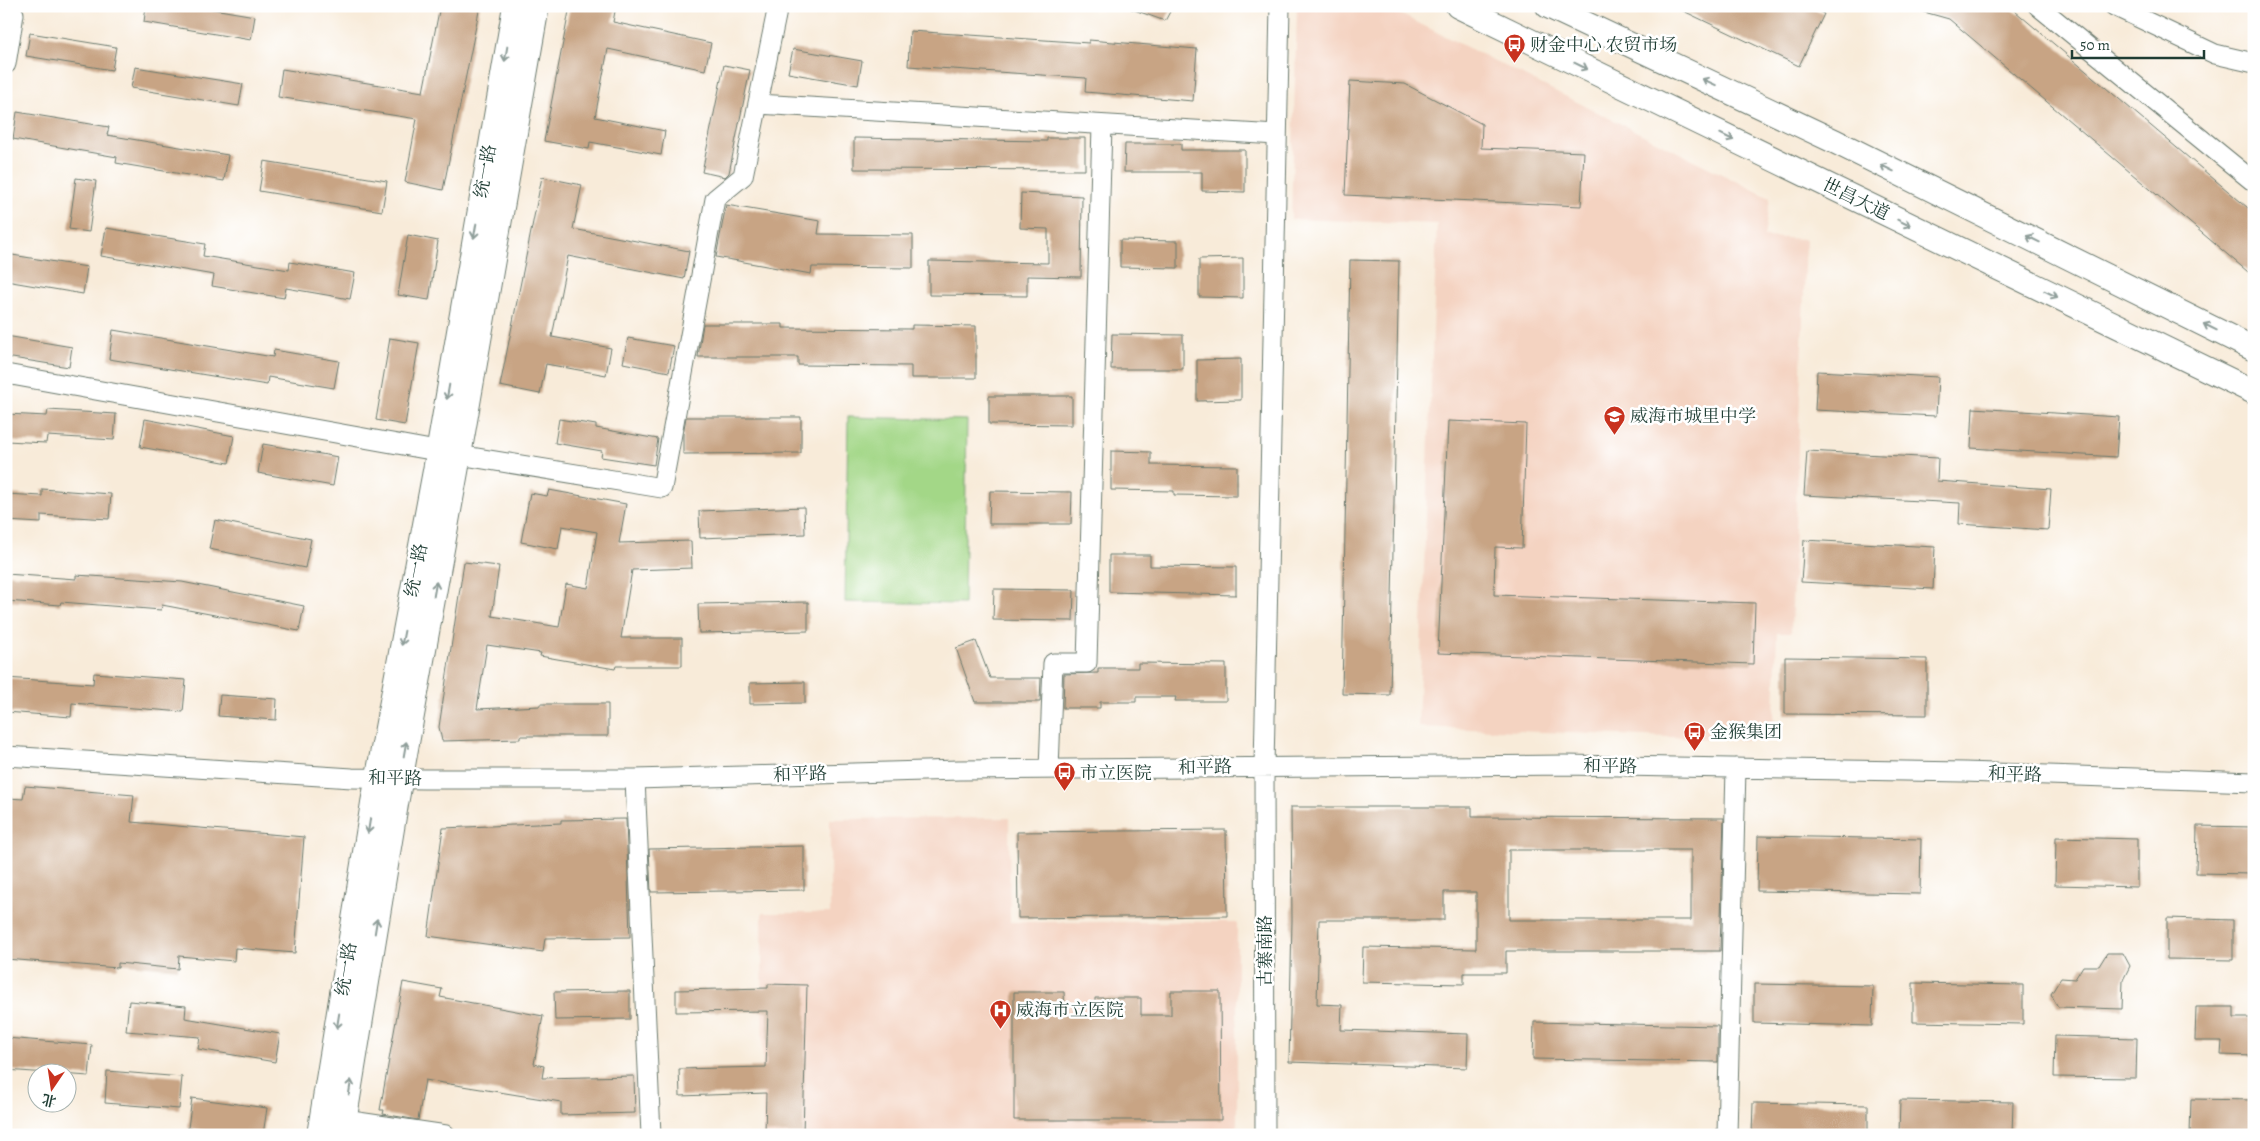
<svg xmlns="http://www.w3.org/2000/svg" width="2260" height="1141" viewBox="0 0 2260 1141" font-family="Alegreya,'Noto Serif SC',serif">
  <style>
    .built { fill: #f4d3c1 }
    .green { fill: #a3d787; stroke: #618a5e }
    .building { fill: #c8a484; fill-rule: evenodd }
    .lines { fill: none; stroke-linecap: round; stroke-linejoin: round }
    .minor-casing { stroke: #6b7a6e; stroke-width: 21 }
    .major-casing { stroke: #6b7a6e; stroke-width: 26 }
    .minor { stroke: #fff; stroke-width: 19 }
    .major { stroke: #fff; stroke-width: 24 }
    .oneway { stroke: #8f9e9a }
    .labels { text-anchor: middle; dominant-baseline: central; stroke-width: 5; stroke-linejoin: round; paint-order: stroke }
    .poi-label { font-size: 18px; fill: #1f3d34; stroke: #fff; text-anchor: start }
    .street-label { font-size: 18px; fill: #1f3d34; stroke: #fff }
  </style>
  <rect width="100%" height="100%" fill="#fff"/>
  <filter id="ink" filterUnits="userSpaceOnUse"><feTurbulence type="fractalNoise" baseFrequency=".02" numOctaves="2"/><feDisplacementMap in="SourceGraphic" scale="10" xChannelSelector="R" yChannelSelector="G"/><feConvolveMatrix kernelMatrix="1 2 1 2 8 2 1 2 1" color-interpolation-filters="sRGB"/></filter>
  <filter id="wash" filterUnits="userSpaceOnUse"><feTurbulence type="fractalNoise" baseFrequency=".0096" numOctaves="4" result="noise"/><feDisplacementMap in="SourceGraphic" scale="20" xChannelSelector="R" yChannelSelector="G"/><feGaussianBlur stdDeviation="1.12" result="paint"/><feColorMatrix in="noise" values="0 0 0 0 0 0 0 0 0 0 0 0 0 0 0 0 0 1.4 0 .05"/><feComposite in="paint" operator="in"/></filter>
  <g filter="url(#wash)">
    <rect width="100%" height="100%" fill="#f8ebd9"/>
    <path class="built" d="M1299,6H1384L1770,198L1764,237L1806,239L1791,633H1777L1773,741L1418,727L1437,224L1291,219L1297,9Z
      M1009,818L1010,922H1237V1135H763L762,913H830V819Z"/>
    <path class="green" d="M848,417L967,420L964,604L845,602Z"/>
    <g id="blocks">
      <path class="building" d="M146,6H195L255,16L251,40L144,22Z
        M440,6H480L443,190L405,182L417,119L278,97L282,69L423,92Z
        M570,6H616L613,22L711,43L705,70L608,49L595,117L665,131L661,155L590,142L589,149L544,141Z
        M1129,6H1173L1165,21L1129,8Z
        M1673,6H1809L1824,14L1799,66Z
        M1918,6H2009L2254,213V277L1949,19L1917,10Z
        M910,31L1089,43V40L1197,49L1193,101L1085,92L1086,78L908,66Z
        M30,33L116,47L112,70L26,56Z
        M793,49L862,61L858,85L788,73Z
        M724,65L750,70L729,173L725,177L702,172Z
        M135,67L243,84L239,106L131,88Z
        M1350,81L1405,84L1482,124L1481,148L1584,152L1581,206L1345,195Z
        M17,112L109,127L107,135L228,155L224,181L116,163L117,157L13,139Z
        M854,138L1047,141V138H1085V170L854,169Z
        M1125,144H1181V150H1245V192L1202,191V172H1124Z
        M264,161L387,181L382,211L259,191Z
        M542,177L582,185L573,229L689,251L684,279L568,256L552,337L611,348L606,375L546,364L540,394L500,386Z
        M76,178L96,181L89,232L69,229Z
        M1021,193L1082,196L1081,277L1027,276V296L929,295V261L1048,263V229L1020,228Z
        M726,205L820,221L818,234L913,235V268L812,267L811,274L716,257Z
        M106,228L205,244L203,256L289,270L290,262L355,273L350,299L286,288L284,298L212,286L214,275L101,256Z
        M408,235L438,241L429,300L398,295Z
        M1120,240L1178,241V268L1120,267Z
        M6,254L87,267L83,294L6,281Z
        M1243,258V298L1199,297V259Z
        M1350,260L1399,261L1390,695L1342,694Z
        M703,324H783V328L912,329V325L976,326V378H911V366L798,365V357H698Z
        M113,330L273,357L274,350L339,361L334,388L268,377L267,385L109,359Z
        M1112,334L1183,335V369H1111Z
        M6,336L72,347L69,367L6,357Z
        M390,338L419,343L405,425L376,420Z
        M628,338L674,346L669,372L623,363Z
        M1241,359V400L1197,401V360Z
        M1817,371L1938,377L1936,416L1815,410Z
        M989,396H1072V425L989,424Z
        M1973,408L2119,417L2116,457L1971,448Z
        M48,410L116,414L114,440L47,436L46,443L6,441V414L47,416Z
        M686,417H801V453L683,454V434Z
        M145,419L234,436L229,463L140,447Z
        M559,419L596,425V428L658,439L654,465L601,457L602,451L555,443Z
        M1448,421L1526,424L1522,548L1495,547L1494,595L1755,603L1753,664L1438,653Z
        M263,444L338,457L333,486L258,473Z
        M1111,451L1151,452V465L1237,466V496L1174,495V491L1111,490Z
        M1807,451L1938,458L1937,481L2051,489L2048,530L1959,524L1960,503L1804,495Z
        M42,489L111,494L109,519L41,515V523L6,521V494L42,496Z
        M549,490L626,504L619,543L691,541L692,568L632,570L621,638H682V666H616L615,669L540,656L541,653L487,645L477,709L540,706V704H608V736H520V739L442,741L439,727L464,562L499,566L492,616L559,627L566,584L588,588L597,532L562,526L558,549L521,542L530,493L547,496Z
        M990,491L1072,492L1071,524H989Z
        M804,507L805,534L700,538L699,511Z
        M215,520L311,539L305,568L209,549Z
        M1804,540L1935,547L1933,589L1801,582Z
        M1109,555H1150V566L1236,567V595L1109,592Z
        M6,574L76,579V575L182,582L304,606L299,631L162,605L161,610L61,602L60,605L6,601Z
        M994,589L1074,590L1073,621L993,620Z
        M808,602V631L699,633L698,604Z
        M976,641L990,678H1041L1040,702H975L956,648Z
        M1785,657L1927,659V715L1785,714Z
        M1138,663L1226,664V701H1175L1176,697H1136V702H1100V708H1063L1064,674L1098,673V668H1138Z
        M94,673L186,680L183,712L72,703L71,717L6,712V678L93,684Z
        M805,682V703L750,704V683Z
        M220,695L277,699L276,720L218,716Z
        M25,786L134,795L131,822L304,837L295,953L235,948L234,961L179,956L178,969L118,963V968L6,959L8,798L23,799Z
        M1291,807H1472V817L1724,818L1720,951H1506V973H1464V984L1362,982L1363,947L1476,949V892H1444V920H1319L1317,1004L1342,1005L1341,1030L1468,1034L1467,1068L1289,1062L1292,920ZM1509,850H1691V920H1509Z
        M626,819L630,937L545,938L543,952L428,936L443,828L561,823V820Z
        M2197,826L2254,827V874L2196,873Z
        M1226,830L1227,916L1018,918L1017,832Z
        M1758,836L1921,839L1920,894L1757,891Z
        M2056,837L2137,839V887L2055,885Z
        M804,846V890L651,892L649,849Z
        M2167,918L2233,920V960L2167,959Z
        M2107,953H2123L2130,966L2123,980L2122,1009L2058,1007L2051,994L2061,978L2075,979L2083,966H2099Z
        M403,982L442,989L440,997L543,1016L534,1064L544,1066L542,1078L634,1076L635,1113L561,1115V1102L425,1080L418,1120L383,1114L384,1110H380Z
        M1913,983L2023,985V1024L1913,1022Z
        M768,984L807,985L803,1134L765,1133L766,1093L680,1096L679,1069L766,1067L768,1011L676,1012V990L768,988Z
        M1754,984L1873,986L1872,1026L1754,1023Z
        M630,991V1019L555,1020L554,992Z
        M1171,991H1220L1221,1120H1014V992H1064L1065,1015H1095V998H1141V1015H1171Z
        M129,1001L186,1006L185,1018L280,1034L275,1062L198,1049L200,1037L126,1031Z
        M2196,1007H2234V1018H2254V1056L2221,1055L2222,1041H2195Z
        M1534,1022L1718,1026V1062L1533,1059Z
        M2055,1036L2137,1038L2136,1078L2054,1077Z
        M6,1038L92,1045L89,1076L6,1070Z
        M107,1071L182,1077L179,1109L105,1103Z
        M192,1098L267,1108L263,1135H236L188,1128Z
        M2191,1099L2254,1100V1135H2190Z
        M1900,1100L2013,1102L2012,1135H1899Z
        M1753,1103L1868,1105V1135H1752Z"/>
    </g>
  </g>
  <g filter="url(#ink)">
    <use href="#blocks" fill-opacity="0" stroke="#6b7a6e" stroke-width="1"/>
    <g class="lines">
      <defs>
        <path id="minor" d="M2038,6L2254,182
          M2114,6L2215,54L2254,63
          M6,13L14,14L6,64
          M758,104L1277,135
          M6,374L459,455L662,488L715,199L743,176L778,6
          M6,756L352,778L424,779H635L959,770L1565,765L1964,772L2254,782
          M1049,769L1053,663H1087L1102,125
          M635,779L651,1135
          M331,1118L446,1135
          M1265,1135L1264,766L1280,6
          M1727,1135L1736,768"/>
        <path id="major" d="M1458,6L2254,392
          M1548,6L1834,141L2254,349
          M319,1135L373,803L435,471L515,6
          M342,1135L396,804L459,455L537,6"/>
      </defs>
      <use href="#minor" class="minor-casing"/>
      <use href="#major" class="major-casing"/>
      <use href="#minor" class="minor"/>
      <use href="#major" class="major"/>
    </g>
    <defs><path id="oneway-shaft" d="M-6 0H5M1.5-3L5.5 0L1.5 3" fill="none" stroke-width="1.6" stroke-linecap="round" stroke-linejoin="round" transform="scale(1.25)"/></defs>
    <g class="oneway">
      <use href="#oneway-shaft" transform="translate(506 54) rotate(100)"/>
      <use href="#oneway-shaft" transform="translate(1581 66) rotate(26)"/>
      <use href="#oneway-shaft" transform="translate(1709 82) rotate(-155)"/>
      <use href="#oneway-shaft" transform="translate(1727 137) rotate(26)"/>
      <use href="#oneway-shaft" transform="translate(1887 168) rotate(-154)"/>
      <use href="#oneway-shaft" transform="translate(1904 223) rotate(26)"/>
      <use href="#oneway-shaft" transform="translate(475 231) rotate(100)"/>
      <use href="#oneway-shaft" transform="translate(2033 239) rotate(-154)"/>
      <use href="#oneway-shaft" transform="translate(2051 294) rotate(26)"/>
      <use href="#oneway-shaft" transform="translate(2210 327) rotate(-154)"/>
      <use href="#oneway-shaft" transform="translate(448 392) rotate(100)"/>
      <use href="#oneway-shaft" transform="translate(435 589) rotate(-80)"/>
      <use href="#oneway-shaft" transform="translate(403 638) rotate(101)"/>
      <use href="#oneway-shaft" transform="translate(405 749) rotate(-80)"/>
      <use href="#oneway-shaft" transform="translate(369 826) rotate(99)"/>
      <use href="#oneway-shaft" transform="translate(376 926) rotate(-81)"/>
      <use href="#oneway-shaft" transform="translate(338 1021) rotate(99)"/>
      <use href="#oneway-shaft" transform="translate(350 1087) rotate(-81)"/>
    </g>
  </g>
  <defs>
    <symbol id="bus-pin" viewBox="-11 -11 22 30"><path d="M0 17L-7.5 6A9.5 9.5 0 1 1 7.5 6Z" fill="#c8321e" stroke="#fff"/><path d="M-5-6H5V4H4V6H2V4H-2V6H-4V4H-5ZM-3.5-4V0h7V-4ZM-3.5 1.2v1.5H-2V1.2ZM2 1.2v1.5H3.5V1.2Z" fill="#fff"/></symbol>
    <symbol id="school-pin" viewBox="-11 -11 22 30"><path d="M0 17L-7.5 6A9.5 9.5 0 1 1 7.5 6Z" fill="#c8321e" stroke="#fff"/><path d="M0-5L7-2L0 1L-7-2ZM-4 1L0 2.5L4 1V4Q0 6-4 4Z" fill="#fff"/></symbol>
    <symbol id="hospital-pin" viewBox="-11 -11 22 30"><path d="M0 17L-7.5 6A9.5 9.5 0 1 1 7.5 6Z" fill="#c8321e" stroke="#fff"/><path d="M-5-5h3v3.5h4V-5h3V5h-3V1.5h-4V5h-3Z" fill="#fff"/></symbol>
  </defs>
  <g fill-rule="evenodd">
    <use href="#bus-pin" x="1502" y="32" width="25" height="34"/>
    <use href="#school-pin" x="1602" y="404" width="25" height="34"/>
    <use href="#bus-pin" x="1682" y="720" width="25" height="34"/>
    <use href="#bus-pin" x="1052" y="760" width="25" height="34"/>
    <use href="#hospital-pin" x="988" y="998" width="25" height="34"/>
  </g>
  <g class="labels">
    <g class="poi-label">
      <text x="1530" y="45">财金中心 农贸市场</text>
      <text x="1630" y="416">威海市城里中学</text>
      <text x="1710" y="732">金猴集团</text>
      <text x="1080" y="773">市立医院</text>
      <text x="1016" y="1010">威海市立医院</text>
    </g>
    <g class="street-label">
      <text transform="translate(485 171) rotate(-80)">统一路</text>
      <text transform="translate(1856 199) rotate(26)">世昌大道</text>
      <text transform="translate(416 570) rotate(-79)">统一路</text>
      <text transform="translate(1610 766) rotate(1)">和平路</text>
      <text transform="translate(1205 767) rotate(-1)">和平路</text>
      <text transform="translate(800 774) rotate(-2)">和平路</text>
      <text transform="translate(2015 774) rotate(2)">和平路</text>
      <text transform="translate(395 778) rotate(1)">和平路</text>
      <text transform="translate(1265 951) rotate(-90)">古寨南路</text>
      <text transform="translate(346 969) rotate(-81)">统一路</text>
    </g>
  </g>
  <rect width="2260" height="1141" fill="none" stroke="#fff" stroke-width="25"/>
  <g transform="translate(52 1088) rotate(193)"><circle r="24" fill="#ffffff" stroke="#a5b1ae"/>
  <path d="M0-4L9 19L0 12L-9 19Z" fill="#c8321e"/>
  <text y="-8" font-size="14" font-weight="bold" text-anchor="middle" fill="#1f3d34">北</text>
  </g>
  <path d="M2072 50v8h132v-8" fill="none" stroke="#1f3d34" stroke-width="2.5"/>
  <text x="2080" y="50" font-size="15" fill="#1f3d34" stroke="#ffffff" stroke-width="4" paint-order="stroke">50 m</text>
</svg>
